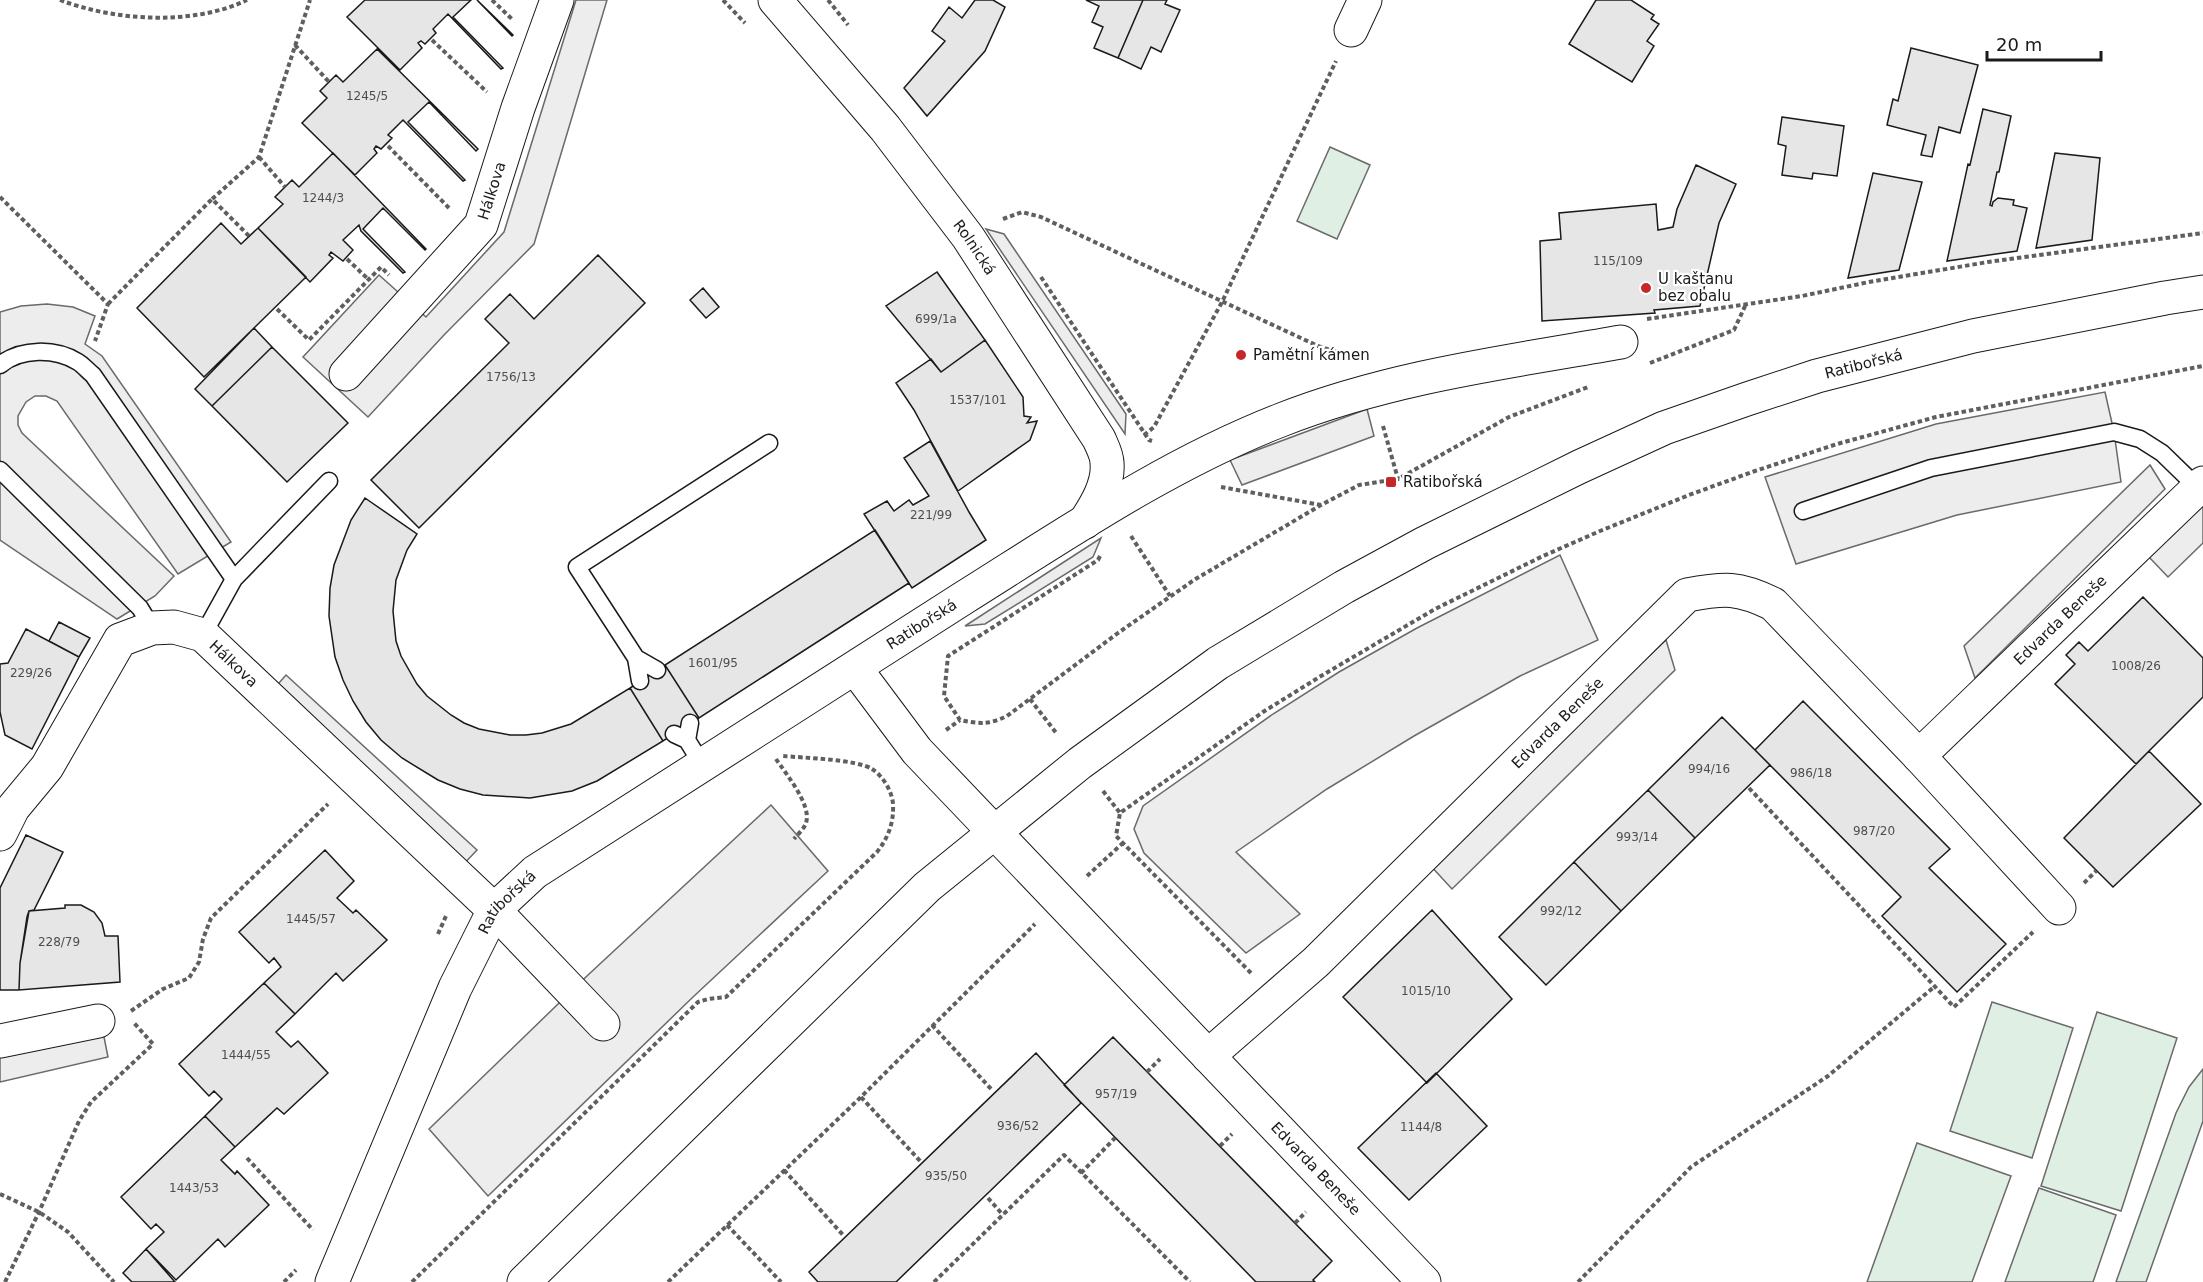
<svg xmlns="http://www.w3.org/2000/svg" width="2203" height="1282" viewBox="0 0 2203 1282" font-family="'DejaVu Sans',sans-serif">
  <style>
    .green { fill: #e0efe3; stroke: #6a6a6a; stroke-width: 1.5 }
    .parking { fill: #ededed; stroke: #6a6a6a; stroke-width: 1.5 }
    .building { fill: #e6e6e6; stroke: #1a1a1a; stroke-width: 1.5 }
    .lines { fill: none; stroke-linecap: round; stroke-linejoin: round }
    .lane-casing { stroke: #1a1a1a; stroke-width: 19 }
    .street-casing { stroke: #1a1a1a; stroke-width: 35 }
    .primary-casing { stroke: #1a1a1a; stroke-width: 35 }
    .path { stroke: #5f5f5f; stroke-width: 4; stroke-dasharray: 4.5 3; stroke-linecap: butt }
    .lane { stroke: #fff; stroke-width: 16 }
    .street { stroke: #fff; stroke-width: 33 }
    .primary { stroke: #fff; stroke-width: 33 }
    .poi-dot { fill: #c62828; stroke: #fff; stroke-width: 2 }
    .labels { text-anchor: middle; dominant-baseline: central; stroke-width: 4.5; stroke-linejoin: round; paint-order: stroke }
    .number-label { font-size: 12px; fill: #4d4d4d }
    .street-label { font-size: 15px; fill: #1a1a1a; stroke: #fff }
    .poi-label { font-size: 15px; fill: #1a1a1a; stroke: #fff; text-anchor: start }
  </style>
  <rect width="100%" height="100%" fill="#fff"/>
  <path class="green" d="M1330,147L1370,165L1337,239L1297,221Z
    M1992,1002L2073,1028L2032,1158L1950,1131Z
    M2097,1012L2177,1038L2121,1211L2041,1186Z
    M2203,1069V1121L2146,1282H2116L2176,1113L2189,1087Z
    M1917,1143L2011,1176L1972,1282H1867Z
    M2039,1188L2116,1215L2093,1282H2005Z"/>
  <path class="parking" d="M576,0H607L534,244L444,335L368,417L303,357L379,275L426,317L504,232Z
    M986,229L1004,234L1126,414L1125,434Z
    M47,304L73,307L95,316L85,344L102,356L231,542L178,574L57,401L46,396H35L26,402L18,416V425L22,433L174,576L155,596L117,619L0,540V312L21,306Z
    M2105,392L2114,432L2121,482L1957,515L1796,564L1765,477L1936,424Z
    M1367,409L1374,436L1242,485L1230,460Z
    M2150,465L2165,489L1975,678L1964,646Z
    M2203,504V543L2168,577L2149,557Z
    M1101,538L1093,557L985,624L965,626Z
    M1560,555L1598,640L1520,676L1414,736L1327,789L1236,852L1300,914L1246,953L1144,853L1134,829L1143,806L1273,714L1339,672L1417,628Z
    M1666,640L1675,670L1452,889L1429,864Z
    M286,675L477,850L460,868L272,691Z
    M771,805L828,871L693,997L488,1196L429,1129L588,975Z
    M103,1032L108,1057L0,1082V1056Z"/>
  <path class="building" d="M365,0H471L453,17L503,68L501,69L448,14L433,29L436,33L425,44L421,41L418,43L422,48L400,70L347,17Z
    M477,0L513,35L512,36Z
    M975,0H993L1005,7L985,51L927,116L904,88L945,41L932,31L949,7L962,18Z
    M1086,0H1143L1118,58L1094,48L1103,27L1092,22L1099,6Z
    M1143,0H1167L1165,4L1180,10L1161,52L1151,47L1141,69L1118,58Z
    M1596,0H1631L1654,15L1651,19L1659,24L1647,41L1654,46L1632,82L1569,44Z
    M1911,48L1978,65L1960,133L1939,127L1932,157L1921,155L1926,135L1887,125L1893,99L1898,101Z
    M377,49L478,149L476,151L429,102L408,122L465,180L463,181L403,120L388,135L392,138L381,149L376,146L374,149L377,153L355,175L302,123L327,98L320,91L336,75L343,82Z
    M1983,109L2011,116L1999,172H1997L1990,205L1992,206L1993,202L1998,198L2014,200L2013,205L2027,208L2017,251L1947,261L1968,164L1970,165Z
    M1782,117L1844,126L1837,176L1813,173L1812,179L1782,175L1786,146L1778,144Z
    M333,153L426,249L425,250L383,208L363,229L405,272L403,273L361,231L359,225L343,240L353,250L343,261L331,252L329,255L333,258L310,282L258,228L283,204L275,197L292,180L299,187Z
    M2055,153L2100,158L2092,240L2036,248Z
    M1696,165L1736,184L1719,223L1700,306L1654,310L1655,313L1542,321L1540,241L1561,239L1559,213L1656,204L1658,230L1673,227L1677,209Z
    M1873,173L1922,182L1899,270L1848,278Z
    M221,223L241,244L258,228L306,277L204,377L137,308Z
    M598,255L645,303L419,528L371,480L509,343L485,319L510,294L534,319Z
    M937,272L985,340L941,372L886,306Z
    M703,288L719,307L706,318L690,300Z
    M254,328L272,347L212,406L195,389Z
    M985,340L1023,397L1024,416L1031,417L1027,423L1037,421L1030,440L958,491L914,410L896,383L931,359L941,372Z
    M272,347L348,423L287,482L212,406Z
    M930,441L969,512L986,540L912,588L864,514L887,501L894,511L909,500L913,505L929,496L904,458Z
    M365,498L417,534L407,550L396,580L393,611L396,641L401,656L417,684L427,696L451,715L464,723L479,729L510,735H526L542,733L571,724L630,688L663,741L597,781L572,791L530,798L483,795L460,789L438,780L402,758L381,740L366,722L353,701L343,680L335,657L329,616L330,588L334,565L351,520Z
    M875,530L909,583L699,718L665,665Z
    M2143,597L2203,658V697L2136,764L2055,684L2075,664L2066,655L2079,642L2088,651Z
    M59,622L90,638L79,657L49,641Z
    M26,629L79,657L32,749L5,735L0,712V664L8,663Z
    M665,665L699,718L663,741L630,688Z
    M1803,701L1950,849L1929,868L2006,944L1957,992L1882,916L1901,897L1755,750Z
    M1722,717L1770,765L1695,838L1648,790Z
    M2149,751L2201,804L2113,887L2064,838Z
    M1648,790L1695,838L1621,911L1574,862Z
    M26,835L63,852L34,910L29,911L27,917L20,963L19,990H0V888Z
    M325,850L354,881L337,898L353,913L356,910L387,940L343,981L336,973L295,1014L264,983L281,967L274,958L269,963L239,932Z
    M1574,862L1621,911L1546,985L1499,937Z
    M65,905H81L94,912L102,923L105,936H118L120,982L19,990L20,963L29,911L65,908Z
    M1432,910L1512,999L1427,1083L1343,997Z
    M264,983L295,1014L276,1032L291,1047L298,1041L328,1073L284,1114L277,1108L235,1147L205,1116L222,1099L214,1091L209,1096L179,1064Z
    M1113,1037L1332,1261L1313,1280L1315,1282H1256L1064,1085Z
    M1036,1053L1081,1103L896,1282H818L809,1272Z
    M1436,1073L1487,1126L1409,1200L1358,1148Z
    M205,1116L235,1147L221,1160L235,1174L237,1171L269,1205L225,1247L218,1239L176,1280L146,1249L164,1232L156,1224L151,1229L121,1197Z
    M146,1249L175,1282H132L123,1273Z"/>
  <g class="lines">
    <defs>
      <path id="lane" d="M0,365C21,348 55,348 78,362C83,365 88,371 93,375L234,579
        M0,470L140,608L152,628
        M1803,511L1931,468L2114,432L2140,439L2162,453L2198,488
        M203,635L234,579L329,481
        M636,658L657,670
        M640,681L636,658L577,567L769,443
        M674,734L687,740L703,766
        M687,740L690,723"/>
      <g id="street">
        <path id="s1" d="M775,0L885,128L968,237L1099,439C1102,446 1107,455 1107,463C1109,484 1096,505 1085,522"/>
        <path d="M1351,30L1365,0"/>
        <path id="s2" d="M346,374L481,225L518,108L557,0"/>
        <path id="s3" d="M855,668L917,751L1424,1282"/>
        <path id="s4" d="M1919,756L2203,483"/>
        <path id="s5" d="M0,834L13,808L47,767L120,640L152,628L174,627L203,635L494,910L603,1024"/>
        <path d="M0,1041L98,1021"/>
        <path id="s6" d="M1208,1056L1316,962L1687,595C1725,588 1738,587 1773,604L1919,756L2059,908"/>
        <path id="s7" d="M332,1282L455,988L494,910L535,872C679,781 821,688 965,597C1067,533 1168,464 1281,420C1390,377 1507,362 1621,342"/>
      </g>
      <g id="primary">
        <path id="s8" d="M524,1282L927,887L1080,763L1218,663L1344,587L1425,543L1579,467L1664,428L1747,399L1817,376L1973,336L2165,298L2203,292"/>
      </g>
    </defs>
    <use href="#lane" class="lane-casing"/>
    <use href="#street" class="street-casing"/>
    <use href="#primary" class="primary-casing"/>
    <path class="path" d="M60,0C115,21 193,26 247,0
      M492,0L513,20
      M723,0L745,23
      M828,0L848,25
      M432,40L487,92
      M295,45L329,82
      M388,146L449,208
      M259,157L285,187
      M0,197L108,304L95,341
      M1003,219L1022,212L1041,217L1318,346L1333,351L1357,355
      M249,236L212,199L259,157L310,0
      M347,259L368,279
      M1041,277L1149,440L1152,441
      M108,304L212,199
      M277,309L309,340L381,267L389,275
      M1647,319L1802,296L1869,282L1988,262L2203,233
      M1650,363L1734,330L1746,304
      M1383,426L1398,479
      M1144,435L1154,427L1222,302L1336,61
      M1221,487L1321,505
      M1131,536L1170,596
      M1100,556L1098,560L948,656L944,696L960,720C980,724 988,725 1007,716L1118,633L1194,580L1321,505L1359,485L1398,479L1509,417L1588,387
      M1030,699L1057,734
      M946,730L960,720
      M776,759C786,774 812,805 806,823C804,829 798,834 794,839
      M1749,788L1954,1007L2033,932
      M1103,791L1120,813
      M1087,876L1124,842
      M2084,883L2096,871
      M438,934L446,916
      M1251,973L1116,836L1120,813L1263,712L1321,676L1435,609L1543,556L1600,531L1689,495L1755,471L1837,444L1936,417L2203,366
      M131,1011L163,989L189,978L199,962L203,939L211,918L328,804
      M932,1025L992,1090
      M1147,1072L1160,1059
      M861,1097L922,1163
      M1220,1146L1232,1134
      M247,1158L313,1230
      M784,1170L844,1236
      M1081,1173L1115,1138
      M0,1194L39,1212L68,1232L114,1282
      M988,1198L1003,1215
      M1295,1223L1306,1212
      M727,1225L781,1282
      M5,1282L39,1212L79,1121L91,1102L153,1044L134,1023
      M284,1282L296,1270
      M412,1282L698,1002L708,999L726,997L877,852C888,838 894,823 893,804C892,791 883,776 872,769C855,759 804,758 783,756
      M668,1282L861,1097L1035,924
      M934,1282L1064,1155L1190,1282
      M1578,1282L1691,1167L1828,1076L1934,987"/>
    <use href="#lane" class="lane"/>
    <use href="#street" class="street"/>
    <use href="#primary" class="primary"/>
  </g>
  <g class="poi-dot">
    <circle cx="1646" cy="288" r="6"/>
    <circle cx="1241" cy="355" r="6"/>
    <rect x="1385" y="476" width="12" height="12" rx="3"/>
  </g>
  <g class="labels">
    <g class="number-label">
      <text x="367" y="96">1245/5</text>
      <text x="323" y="198">1244/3</text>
      <text x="1618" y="261">115/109</text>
      <text x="936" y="319">699/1a</text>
      <text x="511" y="377">1756/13</text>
      <text x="978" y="400">1537/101</text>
      <text x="931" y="515">221/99</text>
      <text x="713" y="663">1601/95</text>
      <text x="2136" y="666">1008/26</text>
      <text x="31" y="673">229/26</text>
      <text x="1709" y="769">994/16</text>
      <text x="1811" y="773">986/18</text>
      <text x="1874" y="831">987/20</text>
      <text x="1637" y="837">993/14</text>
      <text x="1561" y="911">992/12</text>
      <text x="311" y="919">1445/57</text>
      <text x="59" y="942">228/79</text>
      <text x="1426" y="991">1015/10</text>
      <text x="246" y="1055">1444/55</text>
      <text x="1116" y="1094">957/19</text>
      <text x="1018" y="1126">936/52</text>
      <text x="1421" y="1127">1144/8</text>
      <text x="946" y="1176">935/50</text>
      <text x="194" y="1188">1443/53</text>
    </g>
    <g class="street-label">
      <text stroke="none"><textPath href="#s2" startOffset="237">Hálkova</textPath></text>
      <text stroke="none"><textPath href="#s1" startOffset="318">Rolnická</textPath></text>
      <text stroke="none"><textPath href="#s8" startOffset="1646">Ratibořská</textPath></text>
      <text stroke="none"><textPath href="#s4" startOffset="196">Edvarda Beneše</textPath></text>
      <text stroke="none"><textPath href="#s7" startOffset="921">Ratibořská</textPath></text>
      <text stroke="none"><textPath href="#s5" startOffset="357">Hálkova</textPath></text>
      <text stroke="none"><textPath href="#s6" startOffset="483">Edvarda Beneše</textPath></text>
      <text stroke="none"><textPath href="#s7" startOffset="420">Ratibořská</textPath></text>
      <text stroke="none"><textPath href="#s3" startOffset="681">Edvarda Beneše</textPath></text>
    </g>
    <g class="poi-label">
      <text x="1658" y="279">U kaštanu<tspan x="1658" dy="17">bez obalu</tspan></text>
      <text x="1253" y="355">Pamětní kámen</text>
      <text x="1403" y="482">Ratibořská</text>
    </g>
  </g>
  <path d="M1987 51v9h114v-9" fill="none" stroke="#1a1a1a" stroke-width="3"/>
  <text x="1996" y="51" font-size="18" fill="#1a1a1a" stroke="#ffffff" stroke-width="4.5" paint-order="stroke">20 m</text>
</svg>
